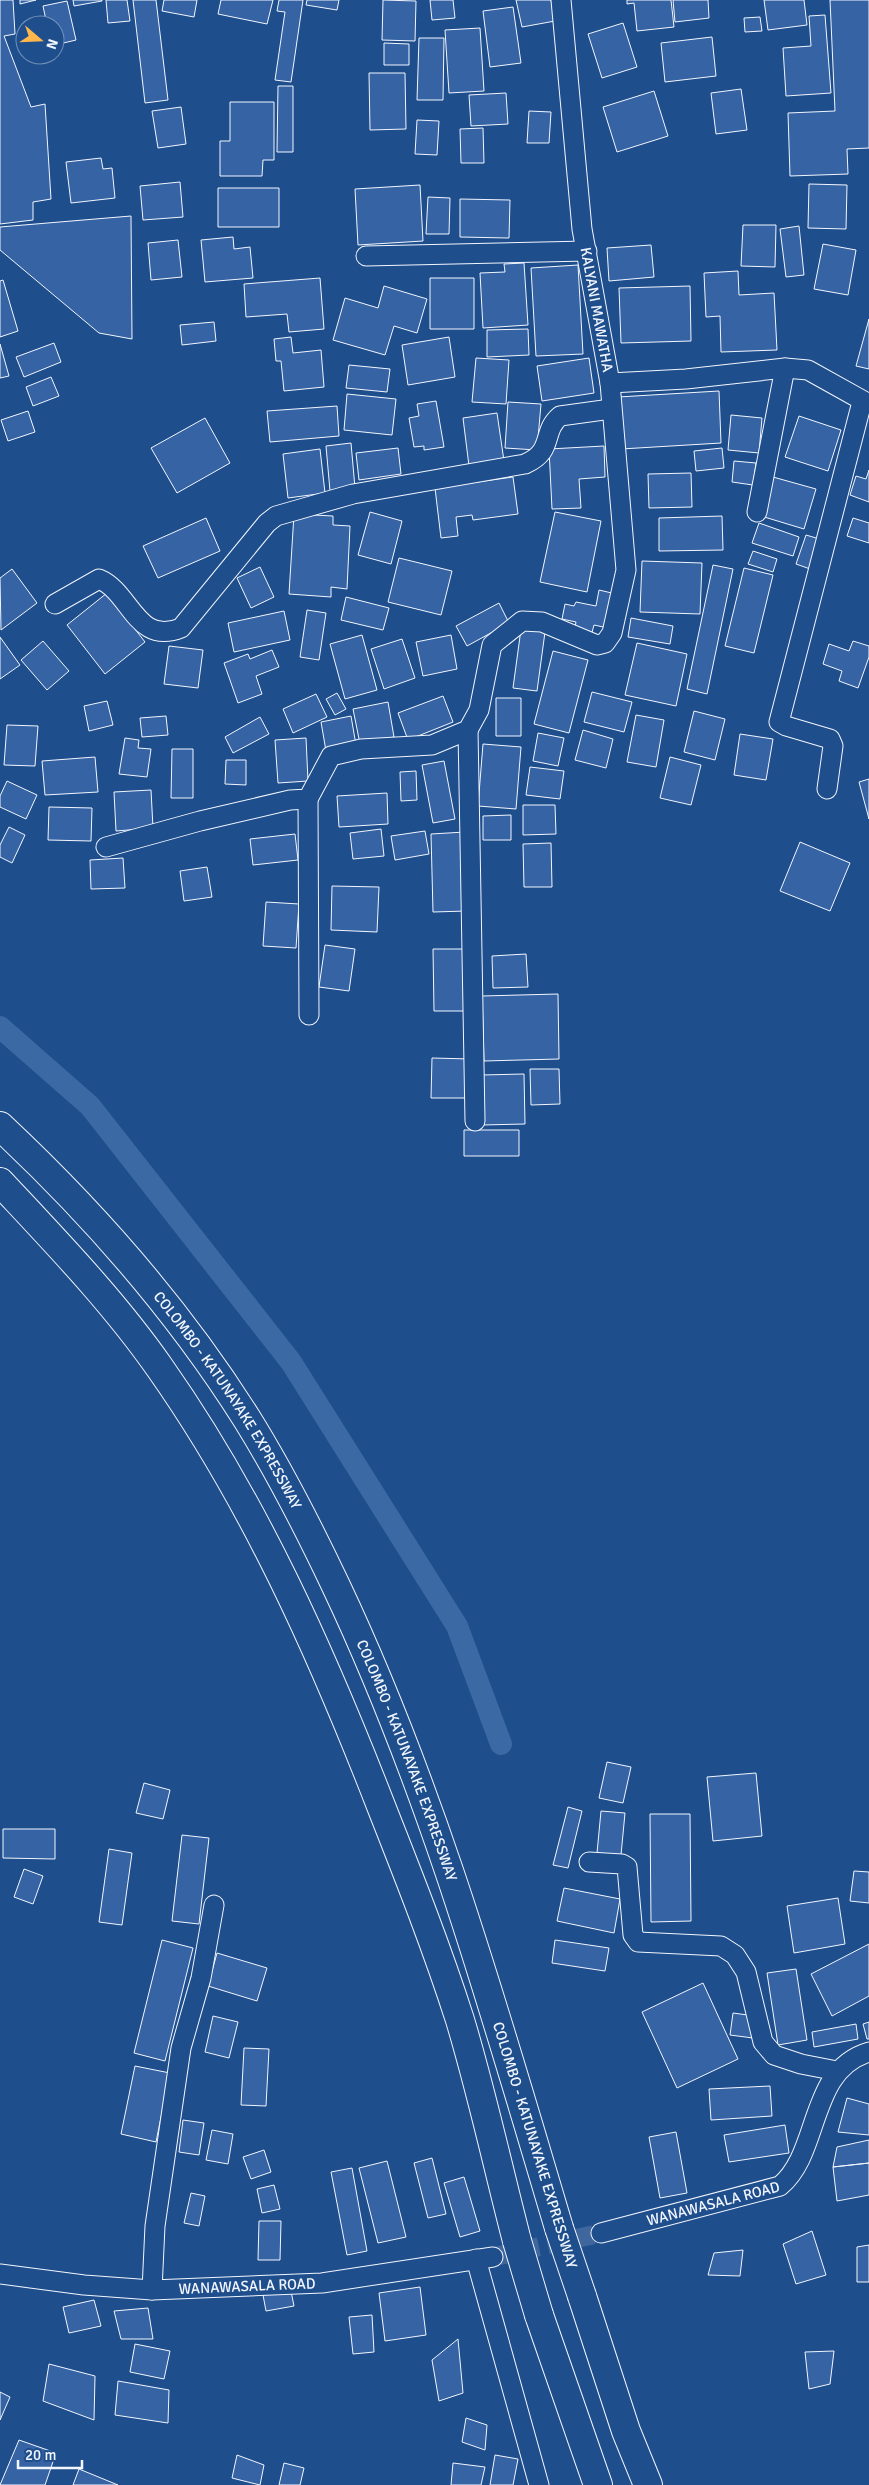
<svg xmlns="http://www.w3.org/2000/svg" width="869" height="2485" viewBox="0 0 869 2485" font-family="Signika,sans-serif">
  <style>
    .lines { fill: none; stroke-linecap: round; stroke-linejoin: round }
    .canal { stroke: #3b69a3; stroke-width: 22 }
    .building { fill: #3563a3; stroke: #f2f6ff }
    .street-tunnel { stroke: #3f679d; stroke-width: 19; stroke-dasharray: 19 9; stroke-linecap: butt }
    .street-casing { stroke: #f2f6ff; stroke-width: 21 }
    .highway-casing { stroke: #f2f6ff; stroke-width: 30 }
    .street { stroke: #1f4e8c; stroke-width: 19 }
    .highway { stroke: #1f4e8c; stroke-width: 28 }
    .highway-bridge-casing { stroke: #f2f6ff; stroke-width: 30; stroke-linecap: butt }
    .highway-bridge { stroke: #1f4e8c; stroke-width: 28 }
    .labels { text-anchor: middle; dominant-baseline: central; stroke-width: 4; stroke-linejoin: round; paint-order: stroke }
    .street-label { font-size: 15px; fill: #f2f6ff; stroke: #1f4e8c }
  </style>
  <rect width="100%" height="100%" fill="#1f4e8c"/>
  <g class="lines">
    <path class="canal" d="M0,1027L90,1106L291,1362L457,1626L501,1744"/>
  </g>
  <path class="building" d="M0,0H13L15,34L4,36L31,107L45,104L51,199L33,202V220L0,224Z
    M20,0H36L20,4Z
    M73,0H102V1L74,6Z
    M106,0H127L130,21L108,23Z
    M133,0H156L168,100L145,103Z
    M164,0H197L194,17L162,11Z
    M221,0H273L267,24L218,14Z
    M279,0H303L291,82L275,80L285,12L277,11Z
    M307,0H339L337,10L306,5Z
    M383,0L416,1L415,41L382,40Z
    M430,0H453L455,18L432,20Z
    M516,0H551L555,21L522,27Z
    M627,0H671L674,27L637,31L634,3L627,4Z
    M673,0H708L709,18L675,22Z
    M764,0H804L807,25L768,30Z
    M830,0H869V148L847,149L848,174L790,176L788,113L835,111Z
    M67,1L76,40L55,45V25H47L43,6Z
    M513,7L521,63L490,67L483,11Z
    M825,15L831,93L786,96L783,48L811,46L809,16Z
    M760,17L762,31L745,32L744,18Z
    M623,23L637,67L602,78L588,34Z
    M480,28L484,91L449,93L445,30Z
    M712,37L716,76L665,82L661,43Z
    M419,38H444L443,100H417Z
    M384,43L409,44V65H384Z
    M369,73H405L406,129L370,130Z
    M278,86H293V152H277Z
    M741,89L747,130L716,134L711,93Z
    M654,91L668,136L617,152L603,107Z
    M506,93L508,124L471,126L469,95Z
    M230,102H274V160H263L262,176H220V141H230Z
    M181,107L186,144L158,148L152,111Z
    M529,111L551,112L549,143H527Z
    M417,120L439,121L437,155L415,154Z
    M483,128L484,163H461L460,129Z
    M101,158L103,169L112,168L115,198L71,203L66,162Z
    M180,182L183,217L143,220L140,186Z
    M809,184L847,185L846,229L808,228Z
    M420,185L423,241L358,245L355,189Z
    M218,188H279V227H218Z
    M428,197L450,198L449,234H426Z
    M460,199L510,200L509,238L460,237Z
    M131,216L132,339L99,333L0,250V227Z
    M743,225H776L775,267L741,266Z
    M799,226L804,275L786,277L780,229Z
    M233,237L234,249L250,247L253,278L205,282L201,240Z
    M178,240L182,277L151,280L148,243Z
    M823,244L856,250L848,295L814,289Z
    M651,245L654,277L609,281L607,248Z
    M524,263L528,325L483,328L480,273L505,272L504,264Z
    M578,265L583,354L536,356L531,268Z
    M738,271L739,295L774,293L777,350L721,352L720,316L706,317L704,273Z
    M320,278L324,329L289,332L287,314L246,317L244,284Z
    M430,278H474V329H430Z
    M3,280L18,331L0,337V281Z
    M384,286L427,299L417,333L394,326L385,355L333,340L345,298L378,308Z
    M690,286L691,341L621,343L619,288Z
    M869,319V369L856,366Z
    M214,322L216,341L182,345L180,325Z
    M528,329L529,355L487,357V330Z
    M291,337L293,353L321,350L324,387L284,391L281,361H276L274,339Z
    M449,337L455,377L408,385L402,345Z
    M54,343L61,362L24,377L16,357Z
    M0,344L9,376L0,378Z
    M476,358L509,360L506,404L472,402Z
    M589,358L594,393L542,401L537,366Z
    M349,365L390,369L387,392L346,388Z
    M51,377L59,396L33,406L26,387Z
    M719,391L721,443L621,449L618,397Z
    M347,394L396,399L392,435L344,430Z
    M436,401L444,447L424,450V446L414,447L409,418L419,416L417,404Z
    M508,402L541,404L537,450L505,448Z
    M337,406L339,436L270,442L267,411Z
    M28,411L35,432L8,441L1,420Z
    M497,413L504,461L469,466L463,418Z
    M731,415L762,418L759,453L728,450Z
    M799,416L841,430L828,471L785,457Z
    M205,418L230,463L177,493L151,448Z
    M351,443L355,488L330,491L326,446Z
    M604,446L605,477L579,479L581,508L552,509L549,449Z
    M398,448L401,474L359,480L356,453Z
    M722,448L724,468L696,471L694,451Z
    M320,449L325,493L288,498L283,454Z
    M734,461L756,463L753,485L732,482Z
    M869,470V502L850,495L856,476L866,479Z
    M691,473L692,507L649,508L648,474Z
    M513,477L518,514L473,520L472,515L456,517L458,536L441,538L435,488Z
    M773,477L816,489L804,529L761,516Z
    M370,512L402,521L391,564L358,555Z
    M555,512L601,521L587,592L540,582Z
    M294,514L333,516V525L350,526L347,589L331,587V597L289,594Z
    M722,516L723,550L659,551V518Z
    M206,518L220,551L158,578L143,546Z
    M853,518L869,523V543L847,536Z
    M759,523L799,537L793,556L752,543Z
    M806,535L823,540L813,570L796,564Z
    M753,551L777,559L773,572L748,564Z
    M399,558L452,571L441,615L388,602Z
    M642,561L702,563L700,614L640,612Z
    M713,565L733,569L707,694L687,689Z
    M260,567L274,597L251,608L237,578Z
    M744,568L773,575L754,653L725,646Z
    M12,569L37,603L1,630L0,578Z
    M599,590L616,594L608,628L594,625L591,636L574,632L576,622L562,619L565,604L574,606L576,602L596,606Z
    M107,593L145,642L105,674L67,625Z
    M346,597L389,608L383,630L341,620Z
    M499,603L509,623L467,646L456,626Z
    M307,610L326,613L319,660L300,657Z
    M284,611L290,640L234,652L228,623Z
    M631,618L673,626L670,644L628,637Z
    M521,629L545,632L537,691L513,688Z
    M362,635L377,690L345,699L330,644Z
    M451,635L457,669L423,676L416,642Z
    M0,637L20,665L0,679Z
    M402,639L415,678L384,689L371,649Z
    M43,641L69,671L47,690L21,660Z
    M853,641L869,646V657L858,688L839,681L842,671L823,664L829,644L849,651Z
    M637,643L687,654L676,706L625,695Z
    M169,646L203,650L198,688L164,684Z
    M272,650L279,667L256,676L262,694L238,703L224,663L248,654L250,659Z
    M553,651L588,660L569,733L534,724Z
    M592,692L632,702L624,732L584,722Z
    M337,693L346,709L335,715L326,699Z
    M316,694L327,717L293,733L283,709Z
    M443,696L453,722L408,740L398,713Z
    M496,698H521V736H496Z
    M107,701L113,725L89,731L84,706Z
    M388,702L394,737L360,744L353,709Z
    M694,711L725,719L715,760L684,752Z
    M636,715L664,720L656,767L627,762Z
    M166,716L168,735L142,737L140,718Z
    M351,716L356,745L326,751L321,722Z
    M260,717L269,734L233,753L225,737Z
    M7,725L38,726L35,766L4,765Z
    M583,730L613,739L606,768L575,760Z
    M538,733L564,738L558,766L533,761Z
    M740,734L773,739L766,780L734,775Z
    M125,738L139,740L138,748L151,749L147,777L119,774Z
    M306,738L308,781L278,783L275,740Z
    M483,744L521,747L516,809L478,806Z
    M172,749H193V798H171Z
    M95,757L98,792L45,795L42,761Z
    M670,757L701,765L691,805L660,798Z
    M226,760H246V785L225,784Z
    M444,761L455,819L433,823L422,765Z
    M530,767L564,771L560,799L526,795Z
    M416,771L417,800L401,801L400,772Z
    M869,779V819L859,782Z
    M7,781L37,795L26,819L0,807V796Z
    M151,790L153,828L116,831L114,792Z
    M387,793L388,824L339,827L337,796Z
    M523,805H555L556,834L523,835Z
    M49,807L92,808L91,841L48,840Z
    M511,815V840H483V816Z
    M9,827L25,835L12,863L0,857V845Z
    M381,829L384,856L353,859L350,833Z
    M425,831L429,854L395,860L391,836Z
    M465,832L467,911L433,912L431,834Z
    M295,834L298,860L253,865L250,839Z
    M800,842L850,863L830,911L780,891Z
    M551,843L552,887H524L523,844Z
    M123,858L125,888L91,889L90,860Z
    M207,867L212,897L184,901L180,871Z
    M332,886L379,887L377,932L331,930Z
    M266,902L299,904L296,948L263,946Z
    M325,945L355,949L349,991L319,987Z
    M433,949H465L466,1011H434Z
    M526,954L528,987L493,988L492,956Z
    M558,994L559,1059L484,1061L482,996Z
    M432,1058L471,1059L470,1098H431Z
    M530,1069H559L560,1104L531,1105Z
    M524,1074L525,1124L482,1125L481,1075Z
    M464,1130H519V1156H464Z
    M607,1762L631,1767L623,1803L599,1798Z
    M756,1773L762,1836L713,1841L707,1777Z
    M144,1783L170,1790L163,1819L136,1813Z
    M568,1807L582,1811L568,1868L553,1865Z
    M601,1811L625,1813L621,1855L597,1853Z
    M650,1814H690L691,1921L651,1922Z
    M3,1829H55V1859L3,1858Z
    M182,1835L209,1838L199,1924L172,1921Z
    M109,1849L132,1853L122,1925L99,1922Z
    M24,1869L43,1876L33,1904L14,1897Z
    M854,1871L869,1872V1903L850,1901Z
    M564,1888L620,1899L614,1933L557,1921Z
    M838,1898L845,1944L794,1953L787,1906Z
    M162,1940L193,1948L165,2061L134,2053Z
    M555,1940L609,1948L605,1971L552,1963Z
    M869,1944V1996L832,2016L811,1974Z
    M217,1953L267,1968L257,2001L208,1986Z
    M796,1969L807,2040L778,2045L767,1973Z
    M703,1983L738,2059L677,2088L642,2012Z
    M733,2013L755,2016L753,2038L730,2035Z
    M213,2016L238,2022L229,2058L205,2052Z
    M869,2022V2039H867L863,2024Z
    M856,2024L858,2039L814,2047L812,2032Z
    M244,2048L269,2049L266,2106L241,2105Z
    M135,2066L170,2073L156,2142L121,2134Z
    M770,2086L772,2116L711,2120L709,2089Z
    M847,2098L869,2104V2135L838,2132Z
    M183,2120L204,2123L199,2155L179,2152Z
    M785,2125L789,2153L729,2162L724,2135Z
    M212,2130L233,2134L228,2164L206,2160Z
    M676,2132L687,2193L660,2198L649,2137Z
    M869,2140V2163L833,2167L837,2147Z
    M264,2150L271,2172L251,2179L243,2157Z
    M432,2158L446,2214L428,2218L414,2163Z
    M387,2161L406,2237L378,2243L359,2168Z
    M869,2163V2195L837,2201L833,2167Z
    M352,2168L367,2251L347,2255L331,2172Z
    M464,2177L480,2231L460,2237L444,2183Z
    M274,2185L280,2209L262,2213L257,2189Z
    M191,2193L205,2196L199,2226L184,2223Z
    M259,2221H281L280,2260H258Z
    M812,2231L826,2275L796,2284L783,2244Z
    M869,2245V2282H857V2247Z
    M743,2250L740,2276L708,2275L714,2253Z
    M420,2287L426,2335L385,2341L379,2293Z
    M291,2291L294,2306L266,2311L263,2295Z
    M94,2300L101,2326L69,2333L63,2307Z
    M148,2308L153,2339H121L114,2311Z
    M372,2315L374,2352L353,2354L349,2317Z
    M458,2339L463,2393L439,2401L432,2360Z
    M135,2344L170,2351L164,2379L130,2372Z
    M834,2351L830,2384L809,2389L805,2352Z
    M49,2364L95,2376L94,2420L43,2401Z
    M118,2381L169,2390L168,2423L115,2415Z
    M0,2392L10,2397L0,2420Z
    M466,2418L487,2425L485,2450L462,2442Z
    M19,2440L56,2453L45,2485H0Z
    M237,2455L264,2465L260,2485L232,2478Z
    M495,2455L518,2459L513,2485H490Z
    M284,2463L304,2468L300,2485H279Z
    M453,2463L485,2467L481,2485H451Z
    M79,2469L118,2485H73Z"/>
  <g class="lines">
    <path class="street-tunnel" d="M493,2257L601,2233"/>
    <defs>
      <g id="street">
        <path id="s1" d="M561,0L582,229L610,383L686,379L785,368L808,370L869,404"/>
        <path d="M366,256L587,251"/>
        <path d="M757,512L785,368"/>
        <path d="M55,604L99,579C131,592 136,646 181,628L267,523L276,516L353,494L525,464C555,451 541,432 560,416L611,409"/>
        <path d="M468,730L475,1121"/>
        <path d="M827,789L833,746L830,739L786,726L779,722L862,402"/>
        <path d="M308,799L309,1015"/>
        <path d="M106,847L200,821L290,800L308,799L331,756L361,749L432,745L468,730L479,710L492,645L522,621L542,622L597,645L605,643L612,633L626,570L610,383"/>
        <path d="M589,1862L622,1864L627,1867L633,1935L638,1942L721,1946L735,1955L746,1972L763,2042L774,2055L801,2064L837,2071"/>
        <path id="s2" d="M601,2233L780,2186C821,2152 808,2070 869,2052"/>
        <path d="M476,2259L539,2485"/>
        <path id="s3" d="M0,2274L84,2285L152,2290L322,2283L493,2257"/>
        <path d="M152,2290L155,2226L181,2048L201,1978L214,1905"/>
      </g>
      <g id="highway">
        <path id="s4" d="M0,1126C93,1213 179,1311 247,1419C280,1472 309,1529 336,1586C433,1791 494,2010 559,2228"/>
        <path d="M0,1182C56,1242 114,1302 160,1368C255,1503 322,1654 381,1806C409,1877 437,1948 460,2020C482,2093 498,2168 517,2241"/>
        <path d="M582,2296L626,2431L648,2485"/>
        <path d="M539,2315L598,2485"/>
      </g>
    </defs>
    <use href="#street" class="street-casing"/>
    <use href="#highway" class="highway-casing"/>
    <use href="#street" class="street"/>
    <use href="#highway" class="highway"/>
    <defs>
      <path id="highway-bridge" d="M559,2228L582,2296
        M517,2241L539,2315"/>
    </defs>
    <use href="#highway-bridge" class="highway-bridge-casing"/>
    <use href="#highway-bridge" class="highway-bridge"/>
  </g>
  <g class="labels">
    <g class="street-label">
      <text stroke="none"><textPath href="#s1" startOffset="312">KALYANI MAWATHA</textPath></text>
      <text stroke="none"><textPath href="#s4" startOffset="358">COLOMBO - KATUNAYAKE EXPRESSWAY</textPath></text>
      <text stroke="none"><textPath href="#s4" startOffset="762">COLOMBO - KATUNAYAKE EXPRESSWAY</textPath></text>
      <text transform="translate(535 2145) rotate(73)">COLOMBO - KATUNAYAKE EXPRESSWAY</text>
      <text stroke="none"><textPath href="#s2" startOffset="116">WANAWASALA ROAD</textPath></text>
      <text stroke="none"><textPath href="#s3" startOffset="248">WANAWASALA ROAD</textPath></text>
    </g>
  </g>
  <g transform="translate(40 40) rotate(109)"><circle r="24" fill="#1f4e8c" stroke="#7391ba"/>
  <path d="M0-4L9 19L0 12L-9 19Z" fill="#ffb74d"/>
  <text y="-8" font-size="14" font-weight="bold" text-anchor="middle" fill="#f2f6ff">N</text>
  </g>
  <path d="M18 2460v8h64v-8" fill="none" stroke="#f2f6ff" stroke-width="2.5"/>
  <text x="25" y="2460" font-size="15" fill="#f2f6ff" stroke="#1f4e8c" stroke-width="4" paint-order="stroke">20 m</text>
</svg>
